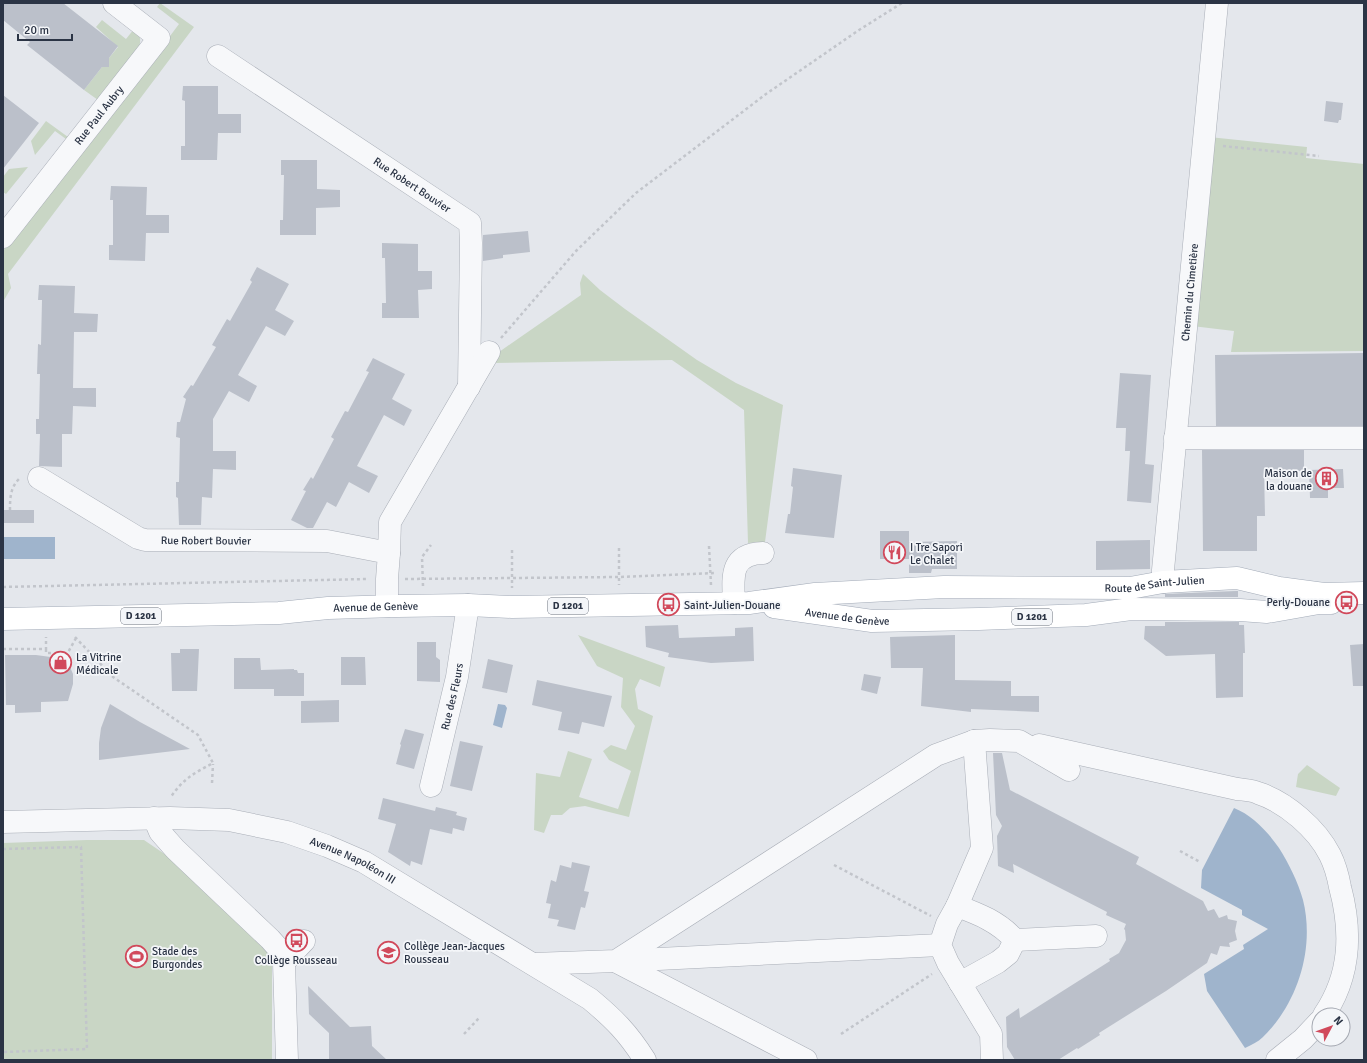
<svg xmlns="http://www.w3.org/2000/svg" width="1367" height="1063" viewBox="0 0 1367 1063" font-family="Signika,sans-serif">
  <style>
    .green { fill: #c9d6c5 }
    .water { fill: #9fb4cc }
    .building { fill: #bbc0ca }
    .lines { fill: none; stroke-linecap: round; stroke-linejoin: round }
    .minor-casing { stroke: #a9aeb7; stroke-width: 23 }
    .major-casing { stroke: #a3abb8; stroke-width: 23 }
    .path { stroke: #c2c5cb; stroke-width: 2.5; stroke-dasharray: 3 3; stroke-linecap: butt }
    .minor { stroke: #f7f8fa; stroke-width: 22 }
    .major { stroke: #fff; stroke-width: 22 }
    .labels { text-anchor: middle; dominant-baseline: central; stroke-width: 3.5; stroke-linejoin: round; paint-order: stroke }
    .shield { fill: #f4f6f9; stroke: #676e7b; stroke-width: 1 }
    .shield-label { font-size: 10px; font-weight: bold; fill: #2b3445 }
    .street-label { font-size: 11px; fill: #2b3445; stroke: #f4f6f9 }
    .poi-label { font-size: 11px; fill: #2b3445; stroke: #f4f6f9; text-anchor: start }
  </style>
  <rect width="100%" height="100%" fill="#e4e7ec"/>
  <path class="green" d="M160,3L194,27L8,274L11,288L3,302V251L135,83L179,24L157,7Z
    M102,20L126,39L134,29C141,35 141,40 139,48L98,100L84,90L102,67H109V58L118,47L96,27Z
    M46,121L68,137L66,139L55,131L35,155L31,141Z
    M1209,137L1307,147L1306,158L1364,164V351L1231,352L1234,331L1192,326Z
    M28,167L6,194L3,192V177L9,169Z
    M583,274L600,290L625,309L697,360L736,383L783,405L765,542L748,543L744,410L672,360L492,363L499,352L581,295L580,283Z
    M578,635L665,667L660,687L640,679L635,689L638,709L653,716L629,817L585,806L570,808L562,815H551L544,833L534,830L536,773L560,777L568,751L592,759L579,797L618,809L631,771L609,760L603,751L611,745L626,750L635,726L621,707L623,678L597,666Z
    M1307,765L1340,788L1336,796L1296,787L1298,774Z
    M87,840H144L166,855L266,950L272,965V1060H3V843Z"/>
  <path class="water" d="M3,537H55V559H3Z
    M498,704L505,705L507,708L502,728L493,725Z
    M1234,808C1252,815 1268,832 1279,848C1289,864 1298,882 1303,900C1315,948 1298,1003 1263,1037C1258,1042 1251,1045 1245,1048L1207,991L1204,974L1244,949L1243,945L1268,929L1242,915V910L1201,888L1202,870Z"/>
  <path class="building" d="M3,3H63L118,46L109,58V67H102L84,90L27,45L30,42L3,20Z
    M183,86H218V114H241V133H218L217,160H181V146H185V101L182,100Z
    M3,95L39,123L3,169Z
    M1326,101L1343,103L1341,120H1339L1338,123L1324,121Z
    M281,160H317V189L340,190V207L316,208V235H280V220H283L284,175H281Z
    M111,186L147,187L146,215H169V233H146L145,261L109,260V245H113V200H110Z
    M528,231L530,252L503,255V258L483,261V235Z
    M382,243L418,244V271H432V289L418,290L419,318H382V303H386L385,258H382Z
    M257,267L289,284L275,310L294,321L285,336L266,326L238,375L257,386L249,402L229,391L213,419V451H236V470L213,469L212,498L202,497L201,525H179L178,498L176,497V482H179L180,438L176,437L177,422H180L186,399L183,397L191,385L193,386L216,347L212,345L227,319L230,321L252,282L250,280Z
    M39,285L75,286L74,313L98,314L97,332H74L73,388H96V407L73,406L72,434H62V467L39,466L40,434H36V419H39L40,374H37L38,344L41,345L42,300H38Z
    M1364,353V426H1216L1215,355Z
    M373,358L405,374L392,399L412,410L404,426L384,415L357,466L378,476L369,493L349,482L336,507L327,502L313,528H307L291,520L306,491L303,490L311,477L313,479L334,439L331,437L345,411L348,412L369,372L366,371Z
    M1120,373L1151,375L1145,464L1154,465L1151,503L1127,501L1130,451H1125L1126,428H1116Z
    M1202,450H1304V471H1264L1265,516H1257V551H1203Z
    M793,468L842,475L834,538L785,533L788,514H790L793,487L791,486Z
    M1343,469L1344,488H1328V498H1310L1309,470Z
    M3,510H34V523H3Z
    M880,531H909V542L957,541V569H932L931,573H909V559H880Z
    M1150,540V569L1096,570V541Z
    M1236,591H1238V597H1165V594Z
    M1165,622H1239V625H1244L1245,653H1243V697L1216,698L1215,654L1166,656L1144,639L1145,626H1165Z
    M678,625L679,638L735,636V628L753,627L754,661L711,663L668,657L669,653L646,647L645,626Z
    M955,635V680L1011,681V696H1039V712L971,709V712L921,706L923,668H891L890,637Z
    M417,642H436V657L440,660V682L417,681Z
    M1364,644V686H1353L1350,645Z
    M180,649H199L197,691H172L171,653H180Z
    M5,655H36L58,658L64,661L70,667L73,674V684L68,701L41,702V712L15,713V705H6Z
    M341,657H365L366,685H341Z
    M234,658H260L261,670L294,669V670H297L298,673H304V696H274V689H234Z
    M488,659L513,665L507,693L482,688Z
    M864,674L881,677L877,694L861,690Z
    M537,680L612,696L604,727L582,722L579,734L558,730L562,712L532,705Z
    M339,700V722L301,723V701Z
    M110,704L140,722L190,749L99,760V743L101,728Z
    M405,729L424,734L414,769L396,764L401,745L400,744Z
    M460,741L483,746L472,791L450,786Z
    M993,753H1002L1010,790L1139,857L1136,864L1203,901L1208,911L1214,909L1219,918L1227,915L1228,919L1237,921L1235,931L1237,940L1229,943L1230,947L1220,946L1217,955L1211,953L1207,963L1166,991L1099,1033L1100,1035L1078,1049L1077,1048L1058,1060H1015L1007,1047L1006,1017L1019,1008L1020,1018L1110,961L1109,959L1119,953L1126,940L1125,930L1124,929L1126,924L1106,915L1107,912L1013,864L1014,873L998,866L997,836L1002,826L996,815Z
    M383,798L435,811L436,807L457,812L456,815L467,818L464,831L453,828L452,834L430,829L422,865L411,861L410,866L388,852L396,824L378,819Z
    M572,862L590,866L584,891L589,892L585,908L581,907L575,930L557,926L559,920L548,918L551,904L546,903L551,880L556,882L560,865L571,868Z
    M308,986L350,1027L371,1026L372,1046L387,1060H329V1033L309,1014Z"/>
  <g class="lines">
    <defs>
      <g id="minor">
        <path id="s1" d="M218,56L470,223L471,243L469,387"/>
        <path id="s2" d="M3,237L159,38L114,3"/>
        <path d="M1175,438H1364"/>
        <path id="s3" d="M39,478L138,538L145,540L327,541L389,553L387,579V606"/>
        <path d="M389,553L390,522L489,352"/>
        <path id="s4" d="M1163,582V570L1217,3"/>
        <path d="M734,603C733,578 729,554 763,553"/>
        <path d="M974,741L982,848L957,906L947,924L940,945L948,963L991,1034L992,1060"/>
        <path d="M1039,745L1237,789C1244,790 1252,790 1258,793C1286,802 1317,829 1330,855C1335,865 1338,876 1340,887C1352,932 1351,975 1324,1015"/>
        <path id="s5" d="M431,786L457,677L468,605"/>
        <path d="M154,818L160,832L175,849L270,939L278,948L284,963L287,1060"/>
        <path id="s6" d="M3,822L170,818L229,820L287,832L327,846L364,862L590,999C614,1019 628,1033 645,1060"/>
        <path d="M957,906C979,914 999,922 1015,940L1096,936"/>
        <path d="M618,961L940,945"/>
        <path d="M284,962L304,941"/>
        <path d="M617,962L806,1060"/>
        <path d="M533,964L616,961L936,755L974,741L990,740L1019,741L1069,770"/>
        <path d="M960,983L998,962L1008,954L1015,940"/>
        <path d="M1277,1060L1303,1039L1319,1022"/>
      </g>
      <g id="major">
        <path id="s7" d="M774,607L872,621L979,619L1086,615L1131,609L1240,610L1267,612L1319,603H1331"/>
        <path id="s8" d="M3,619L279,613L328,608L397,606L468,605L512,607L749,603L815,594L870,591L944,587L1130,588L1163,582L1237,578L1279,588L1324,594L1364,593"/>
      </g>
    </defs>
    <use href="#minor" class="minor-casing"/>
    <use href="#major" class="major-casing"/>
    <path class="path" d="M1223,146L1319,156
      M501,338L576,251L636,193L766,94L859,30L902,3
      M10,510C10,499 10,488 19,479
      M709,546L711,585
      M619,548V585
      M512,550V588
      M405,579L619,577L714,573
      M423,586L422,557L431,545
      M3,587L368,579
      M75,637L113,677L198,735L213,763C193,774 184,778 170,798
      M3,649H46V637
      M46,649V653H52L66,656L76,638
      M212,783L213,764
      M3,849L81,847L87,1049L3,1052
      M1180,851L1200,862
      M834,865L931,916
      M464,1034L479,1018
      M841,1034L932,974"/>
    <use href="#minor" class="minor"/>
    <use href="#major" class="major"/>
  </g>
  <defs>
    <symbol id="building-ring" viewBox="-11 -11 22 22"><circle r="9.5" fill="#f4f6f9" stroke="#d1495b" stroke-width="1.5"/><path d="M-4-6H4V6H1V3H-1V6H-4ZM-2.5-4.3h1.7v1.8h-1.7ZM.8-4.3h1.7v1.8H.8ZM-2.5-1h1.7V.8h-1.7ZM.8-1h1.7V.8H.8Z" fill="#d1495b"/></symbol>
    <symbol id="restaurant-ring" viewBox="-11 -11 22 22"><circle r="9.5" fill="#f4f6f9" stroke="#d1495b" stroke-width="1.5"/><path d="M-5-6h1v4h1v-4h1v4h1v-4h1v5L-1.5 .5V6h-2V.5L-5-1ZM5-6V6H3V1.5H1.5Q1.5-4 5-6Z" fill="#d1495b"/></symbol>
    <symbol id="bus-ring" viewBox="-11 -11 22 22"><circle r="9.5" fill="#f4f6f9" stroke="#d1495b" stroke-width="1.5"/><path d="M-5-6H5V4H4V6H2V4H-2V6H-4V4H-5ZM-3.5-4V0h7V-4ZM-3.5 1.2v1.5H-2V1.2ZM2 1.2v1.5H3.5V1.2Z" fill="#d1495b"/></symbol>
    <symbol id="shop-ring" viewBox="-11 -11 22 22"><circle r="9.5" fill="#f4f6f9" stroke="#d1495b" stroke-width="1.5"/><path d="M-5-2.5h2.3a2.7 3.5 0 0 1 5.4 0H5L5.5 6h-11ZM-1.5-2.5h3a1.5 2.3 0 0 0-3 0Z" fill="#d1495b"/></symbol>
    <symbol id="school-ring" viewBox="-11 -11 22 22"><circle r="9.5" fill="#f4f6f9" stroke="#d1495b" stroke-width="1.5"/><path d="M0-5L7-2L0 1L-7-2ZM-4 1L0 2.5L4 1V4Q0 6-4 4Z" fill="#d1495b"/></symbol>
    <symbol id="stadium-ring" viewBox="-11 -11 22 22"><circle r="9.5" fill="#f4f6f9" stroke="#d1495b" stroke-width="1.5"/><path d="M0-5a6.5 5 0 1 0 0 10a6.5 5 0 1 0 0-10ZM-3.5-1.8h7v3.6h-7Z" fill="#d1495b"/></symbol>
  </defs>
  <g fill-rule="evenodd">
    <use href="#building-ring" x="1314" y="466" width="25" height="25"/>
    <use href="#restaurant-ring" x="882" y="540" width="25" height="25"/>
    <use href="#bus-ring" x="1334" y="590" width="25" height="25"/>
    <use href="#bus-ring" x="656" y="592" width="25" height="25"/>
    <use href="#shop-ring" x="48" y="650" width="25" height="25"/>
    <use href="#bus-ring" x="284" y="928" width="25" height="25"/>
    <use href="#school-ring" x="376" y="940" width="25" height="25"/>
    <use href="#stadium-ring" x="124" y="944" width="25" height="25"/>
  </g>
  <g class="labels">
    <g class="shield">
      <rect x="548" y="598" width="40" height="16" rx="3"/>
      <rect x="121" y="608" width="40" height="16" rx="3"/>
      <rect x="1012" y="609" width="40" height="16" rx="3"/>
    </g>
    <g class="shield-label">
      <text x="568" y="606">D 1201</text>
      <text x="141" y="616">D 1201</text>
      <text x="1032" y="617">D 1201</text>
    </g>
    <g class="street-label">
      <text stroke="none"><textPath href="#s2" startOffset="155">Rue Paul Aubry</textPath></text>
      <text stroke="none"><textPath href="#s1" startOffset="233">Rue Robert Bouvier</textPath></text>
      <text stroke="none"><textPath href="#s4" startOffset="291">Chemin du Cimetière</textPath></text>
      <text stroke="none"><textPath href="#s3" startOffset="184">Rue Robert Bouvier</textPath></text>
      <text stroke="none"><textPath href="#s8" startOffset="1153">Route de Saint-Julien</textPath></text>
      <text stroke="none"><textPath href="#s8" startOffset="373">Avenue de Genève</textPath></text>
      <text stroke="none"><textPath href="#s7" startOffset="74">Avenue de Genève</textPath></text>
      <text stroke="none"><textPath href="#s5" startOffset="92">Rue des Fleurs</textPath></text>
      <text stroke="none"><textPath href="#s6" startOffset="357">Avenue Napoléon III</textPath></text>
    </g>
    <g class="poi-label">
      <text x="1312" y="473" text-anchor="end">Maison de<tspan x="1312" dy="13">la douane</tspan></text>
      <text x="910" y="547">I Tre Sapori<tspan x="910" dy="13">Le Chalet</tspan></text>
      <text x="1330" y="602" text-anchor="end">Perly-Douane</text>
      <text x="684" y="605">Saint-Julien-Douane</text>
      <text x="76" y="657">La Vitrine<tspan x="76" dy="13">Médicale</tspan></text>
      <text x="404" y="946">Collège Jean-Jacques<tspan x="404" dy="13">Rousseau</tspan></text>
      <text x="152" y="951">Stade des<tspan x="152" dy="13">Burgondes</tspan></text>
      <text x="296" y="960" text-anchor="middle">Collège Rousseau</text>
    </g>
  </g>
  <rect width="1367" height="1063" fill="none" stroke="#2b3445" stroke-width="8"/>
  <g transform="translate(1331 1027) rotate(49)"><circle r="19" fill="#f4f6f9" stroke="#a4a8b1"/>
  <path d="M0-3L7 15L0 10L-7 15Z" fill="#d1495b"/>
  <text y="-6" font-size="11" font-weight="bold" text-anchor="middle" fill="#2b3445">N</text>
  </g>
  <path d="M18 34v6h54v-6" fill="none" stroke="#2b3445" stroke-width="2"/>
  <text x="24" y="34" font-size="12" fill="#2b3445" stroke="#f4f6f9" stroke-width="3" paint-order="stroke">20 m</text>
</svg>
